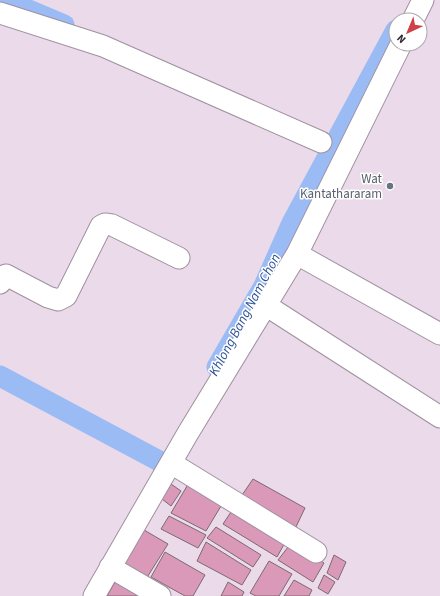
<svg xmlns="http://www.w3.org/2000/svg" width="440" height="596" viewBox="0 0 440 596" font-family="'Source Sans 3',sans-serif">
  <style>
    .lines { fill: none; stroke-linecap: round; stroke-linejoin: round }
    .canal { stroke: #9abbf4; stroke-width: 21 }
    .building { fill: #db99b9; stroke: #7c6971 }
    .minor-casing { stroke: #9f91a0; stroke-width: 23 }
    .minor { stroke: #fff; stroke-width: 21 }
    .worship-dot { fill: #6b7280; stroke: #fff; stroke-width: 1.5 }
    .labels { text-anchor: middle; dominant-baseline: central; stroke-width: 3; stroke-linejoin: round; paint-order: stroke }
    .worship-label { font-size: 13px; fill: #5b616d; stroke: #fff; text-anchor: end }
    .water-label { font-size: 14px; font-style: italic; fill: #2c5295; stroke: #fff }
  </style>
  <rect width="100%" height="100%" fill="#eadaea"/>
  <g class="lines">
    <path class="canal" d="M5,0L64,25
      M217,367L264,286L292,223L396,30
      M0,376L163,463"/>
  </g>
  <path class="building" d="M253,479L305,508L294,531L240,498Z
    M190,481L224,501L206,531L171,513Z
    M171,484L181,491L171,506L162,499Z
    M235,506L287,539L277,557L223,524Z
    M169,516L206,535L198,548L161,529Z
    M216,527L261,555L253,567L207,538Z
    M144,530L168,544L146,579L121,565Z
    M206,542L251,570L242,585L197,561Z
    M292,542L324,563L313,582L278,560Z
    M165,552L205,575L193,596H185L151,577Z
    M334,555L346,562L338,580L327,573Z
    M269,561L292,574L279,596H256L250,593Z
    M324,575L335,582L328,594L318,588Z
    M118,577L143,596H107Z
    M294,580L312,590L309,596H284Z
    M228,582L244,592L242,596H221Z"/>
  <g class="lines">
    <defs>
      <path id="minor" d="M0,13L103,46L321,142
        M413,20L423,0
        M297,254L440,334
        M0,283L6,275L48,297L58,300L66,296L101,226L105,224L112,225L179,258
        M267,306L440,417
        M171,463L316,552
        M110,567L160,596
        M94,596L188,433L297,254L401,44"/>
    </defs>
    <use href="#minor" class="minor-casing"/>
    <use href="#minor" class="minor"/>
  </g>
  <circle class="worship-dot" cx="390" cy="186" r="4"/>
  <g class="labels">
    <g class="worship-label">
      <text x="382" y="179">Wat<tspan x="382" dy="15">Kantathararam</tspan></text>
    </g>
    <g class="water-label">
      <text transform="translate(245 315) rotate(-62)">Khlong Bang Nam Chon</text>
    </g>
  </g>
  <g transform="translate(408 32) rotate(224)"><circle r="19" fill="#ffffff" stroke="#adaaad"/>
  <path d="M0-3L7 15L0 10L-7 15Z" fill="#d04049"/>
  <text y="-6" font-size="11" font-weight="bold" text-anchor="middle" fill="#312b31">N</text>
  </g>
</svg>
